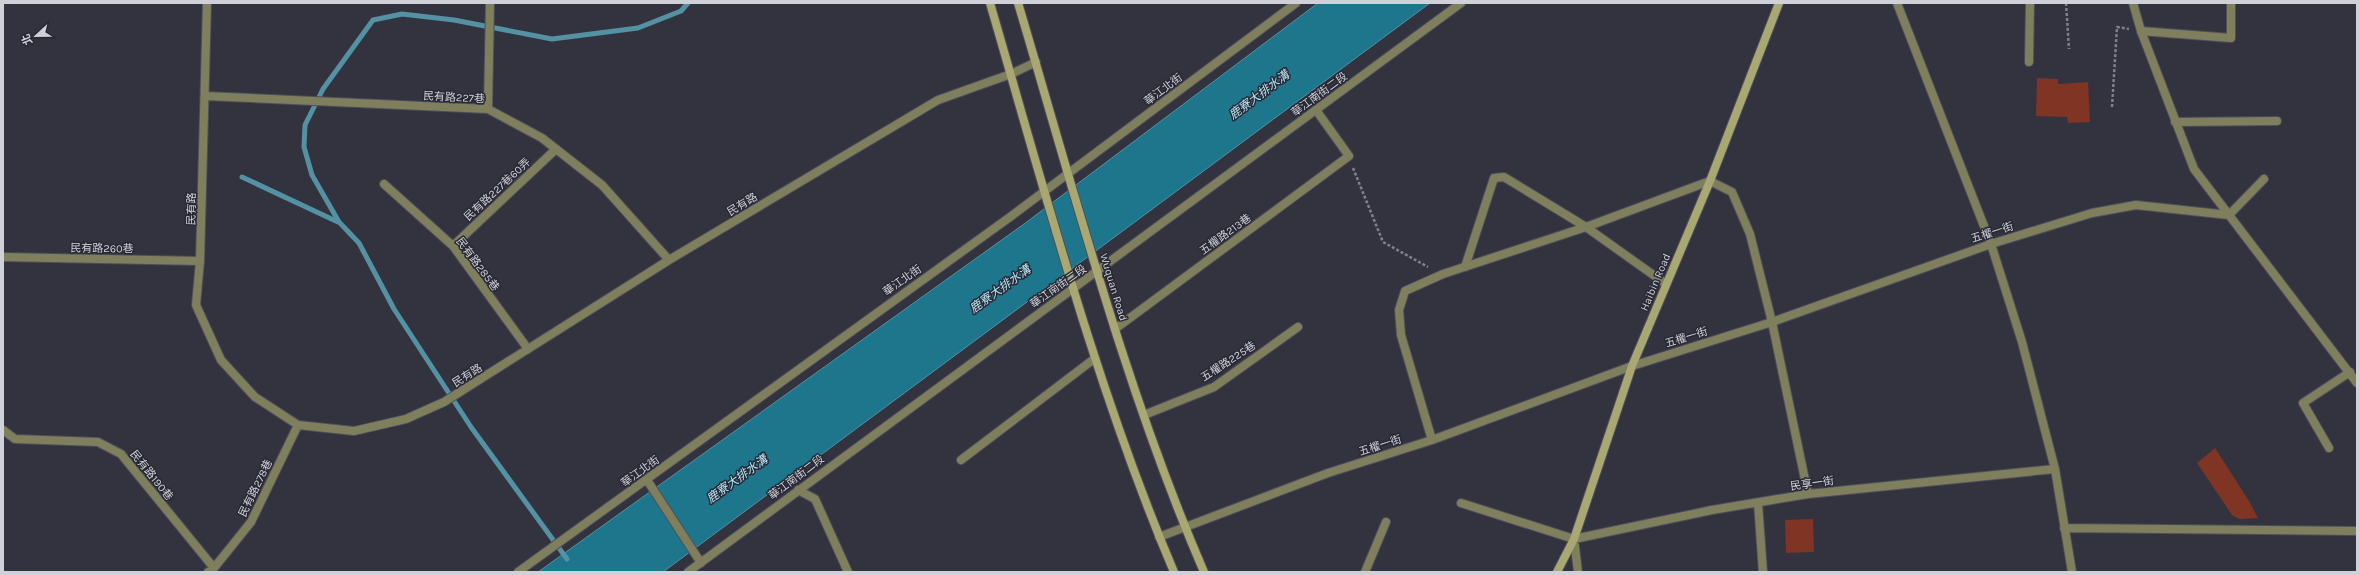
<svg xmlns="http://www.w3.org/2000/svg" width="2360" height="575" font-family="Karla,'Noto Sans TC',sans-serif">
  <rect width="100%" height="100%" fill="#333340"/>
  <!-- water -->
  <path fill="#1d768c" stroke="#5391a3" d="M1318 3H1430L663 572H538L1024 224Z"/>
  <g fill="none" stroke-linecap="round" stroke-linejoin="round">
    <!-- stream -->
    <path stroke="#5391a3" stroke-width="5" d="M242 177 338 222
      M567 559 471 427 394 309 359 243 339 222 312 175 304 147 305 125 323 89 373 20 402 14 454 20 552 39 638 28 681 11 688 3"/>
  </g>
  <!-- building -->
  <path fill="#7f3424" d="M2037 78 2058 79V84L2088 82 2090 122 2068 123 2067 117 2036 116Z
    M2215 448 2249 501 2258 518 2239 519 2232 515 2197 463Z
    M1813 519 1814 552 1786 553 1785 520Z"/>
  <g fill="none" stroke-linecap="round" stroke-linejoin="round">
    <defs>
      <path id="lane" d="M2133 3 2141 31 2194 169 2357 383
        M2029 62 2030 3
        M2175 122 2277 121
        M384 184 453 246 528 349
        M453 246 556 149
        M1465 267 1494 178 1504 177 1586 227 1666 284
        M1115 329 1349 156 1316 110
        M1144 415 1214 387 1298 327
        M2329 448 2303 403 2350 372
        M961 460 1094 359
        M798 490 815 499 848 572
        M1461 503 1574 539
        M1365 572 1386 522"/>
      <path id="street" d="M207 3 200 261 196 305 221 360 255 397 298 425 354 431 406 419 444 402 669 260 938 100 1011 74 1036 62
        M1897 3 1991 244 2022 342 2055 469 2072 572
        M2141 31 2231 38V3
        M205 96 488 109 542 138 602 185 669 260
        M488 109 490 3
        M3 257 200 261
        M3 430 15 439 98 442 121 454 214 568
        M1432 440 1401 335 1399 310 1405 291 1443 274 1586 227 1710 181 1732 192 1750 234 1772 322 1808 494
        M647 480 701 563
        M1758 503 1763 572
        M2064 528 2357 531
        M1159 537 1328 473 1432 440 1632 366 1772 322 1991 244 2092 213 2136 205 2229 215 2264 179
        M208 572 214 568 251 522 298 425
        M518 572 1010 217 1296 3
        M688 572 1461 3
        M1578 572 1574 539 1712 510 1808 494 2055 469"/>
      <path id="secondary" d="M990 3C1046 195 1096 388 1174 572
        M1018 3C1075 194 1125 389 1204 572
        M1557 572 1574 539 1632 366 1710 181 1779 3"/>
    </defs>
    <!-- lane casing -->
    <use href="#lane" stroke="#4f4f5b" stroke-width="10"/>
    <!-- street casing -->
    <use href="#street" stroke="#4f4f5b" stroke-width="10"/>
    <!-- secondary casing -->
    <use href="#secondary" stroke="#4f4f5b" stroke-width="10"/>
    <!-- path -->
    <path stroke="#81818c" stroke-width="2.5" stroke-dasharray="3 2" stroke-linecap="butt" d="M2066 3 2069 49
      M2112 107 2117 27 2129 29
      M1353 168 1383 242 1428 267"/>
    <!-- lane -->
    <use href="#lane" stroke="#7f7f5d" stroke-width="8"/>
    <!-- street -->
    <use href="#street" stroke="#7f7f5d" stroke-width="8"/>
    <!-- secondary -->
    <use href="#secondary" stroke="#a9a872" stroke-width="8"/>
  </g>
  <g text-anchor="middle" stroke-width="3" stroke-linejoin="round" paint-order="stroke">
    <!-- street labels -->
    <g font-size="11" fill="#d0d0d8" stroke="#292935">
      <text transform="translate(1163 89) rotate(-37)" y="4">華江北街</text>
      <text transform="translate(1319 94) rotate(-36)" y="4">華江南街二段</text>
      <text transform="translate(454 97) rotate(3)" y="4">民有路227巷</text>
      <text transform="translate(497 189) rotate(-43)" y="4">民有路227巷60弄</text>
      <text transform="translate(742 204) rotate(-31)" y="4">民有路</text>
      <text transform="translate(191 209) rotate(-89)" y="4">民有路</text>
      <text transform="translate(1992 232) rotate(-18)" y="4">五權一街</text>
      <text transform="translate(1225 234) rotate(-36)" y="4">五權路213巷</text>
      <text transform="translate(102 248) rotate(1)" y="4">民有路260巷</text>
      <text transform="translate(478 264) rotate(53)" y="4">民有路285巷</text>
      <text transform="translate(902 280) rotate(-35)" y="4">華江北街</text>
      <text transform="translate(1655 282) rotate(-67)" y="4">Haibin Road</text>
      <text transform="translate(1058 286) rotate(-35)" y="4">華江南街二段</text>
      <text transform="translate(1114 287) rotate(73)" y="4">Wuquan Road</text>
      <text transform="translate(1686 337) rotate(-17)" y="4">五權一街</text>
      <text transform="translate(1228 361) rotate(-33)" y="4">五權路225巷</text>
      <text transform="translate(467 375) rotate(-32)" y="4">民有路</text>
      <text transform="translate(1380 445) rotate(-18)" y="4">五權一街</text>
      <text transform="translate(640 471) rotate(-36)" y="4">華江北街</text>
      <text transform="translate(152 475) rotate(51)" y="4">民有路190巷</text>
      <text transform="translate(796 477) rotate(-37)" y="4">華江南街二段</text>
      <text transform="translate(1812 483) rotate(-8)" y="4">民享一街</text>
      <text transform="translate(255 488) rotate(-64)" y="4">民有路278巷</text>
    </g>
    <!-- water labels -->
    <g font-size="12" font-style="italic" fill="#b5e6f5" stroke="#292935">
      <text transform="translate(1259 95) rotate(-37)" y="4">鹿寮大排水溝</text>
      <text transform="translate(1000 289) rotate(-36)" y="4">鹿寮大排水溝</text>
      <text transform="translate(737 479) rotate(-36)" y="4">鹿寮大排水溝</text>
    </g>
  </g>
  <!-- border -->
  <rect width="2360" height="575" fill="none" stroke="#d0d0d8" stroke-width="8"/>
  <!-- north arrow -->
  <g transform="translate(36 36) rotate(248)" stroke="#292935" stroke-width="3" paint-order="stroke">
  <path d="M0-3L7 15L0 10L-7 15Z" fill="#d0d0d8"/>
  <text y="-6" font-size="11" font-weight="bold" text-anchor="middle" fill="#d0d0d8">北</text>
  </g>
</svg>
